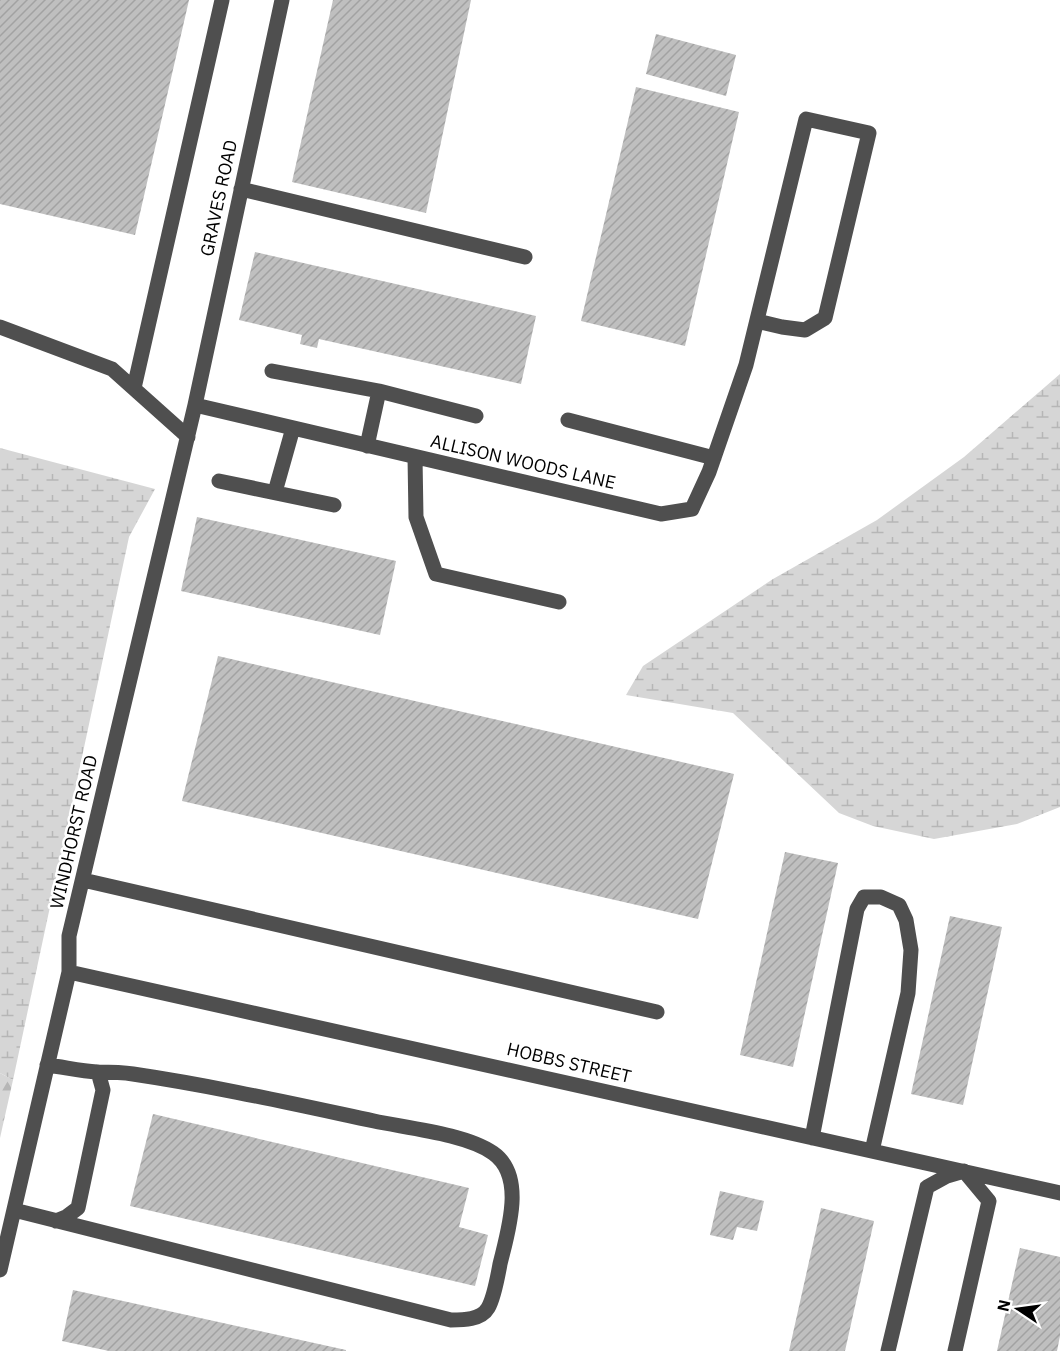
<svg xmlns="http://www.w3.org/2000/svg" width="1060" height="1351" font-family="'IBM Plex Sans',sans-serif">
  <defs>
    <pattern id="forest-firs" width="22" height="20" patternUnits="userSpaceOnUse" patternTransform="scale(1.5)"><rect width="22" height="20" fill="#d6d6d6"/><path d="M5 1l3.5 6h-7zM16 11l3.5 6h-7z" fill="#b6b6b6"/></pattern>
    <pattern id="wetland-marsh" width="20" height="14" patternUnits="userSpaceOnUse" patternTransform="scale(1.5)"><rect width="20" height="14" fill="#d6d6d6"/><path d="M1 5h8M5 5V1M11 12h8M15 12V8" fill="none" stroke="#b6b6b6"/></pattern>
    <pattern id="building-hatch" width="6" height="6" patternUnits="userSpaceOnUse" patternTransform="scale(1.5)"><rect width="6" height="6" fill="#bfbfbf"/><path d="M-1 1l2-2M0 6l6-6M5 7l2-2" fill="none" stroke="#a2a2a2"/></pattern>
  </defs>
  <rect width="100%" height="100%" fill="#fff"/>
  <!-- forest -->
  <path fill="url(#forest-firs)" d="M0 1073 13 1080 0 1138Z"/>
  <!-- wetland -->
  <path fill="url(#wetland-marsh)" d="M1060 374V807L1017 824 934 839 873 826 839 813 733 713 626 695 643 666 773 579 877 520 964 457Z
    M0 448 155 489 129 537 13 1080 0 1073Z"/>
  <!-- building -->
  <path fill="url(#building-hatch)" d="M0 0H189L135 235 0 204Z
    M333 0H471L426 213 292 182Z
    M656 34 736 55 726 96 646 74Z
    M636 87 739 112 685 346 581 321Z
    M255 252 536 316 521 384 319 339 317 348 300 344 302 335 239 320Z
    M197 517 396 561 380 635 181 591Z
    M218 656 734 774 698 919 182 801Z
    M785 852 838 863 793 1067 740 1055Z
    M950 916 1002 927 963 1105 911 1094Z
    M153 1114 469 1188 459 1227 488 1235 475 1286 130 1206Z
    M720 1191 764 1201 757 1231 737 1227 733 1240 710 1235Z
    M821 1208 874 1221 845 1351H789Z
    M1020 1248 1060 1257V1336L1057 1351H997Z
    M73 1290 346 1350V1351H109L62 1341Z"/>
  <g fill="none" stroke-linecap="round" stroke-linejoin="round">
    <!-- minor -->
    <path stroke="#4f4f4f" stroke-width="15" d="M241 189 525 257
      M0 327 112 369 188 437
      M272 371 379 391 476 416
      M134 388 222 0
      M195 405 661 514 692 509 709 472 746 365 806 119 869 133 825 318 805 330 782 327 757 321
      M568 420 714 458
      M367 446 379 391
      M415 457 416 517 436 574 559 602
      M219 481 334 505
      M275 492 293 428
      M83 880 657 1012
      M69 972 1060 1193
      M812 1138 857 909 864 897H881L899 905 906 920 911 950 908 993 872 1151
      M14 1210 451 1320C463 1320 481 1320 488 1308 494 1298 498 1275 500 1264 508 1231 526 1176 493 1153 466 1134 407 1128 374 1121 294 1104 214 1086 133 1074 121 1072 109 1072 97 1072 80 1071 64 1067 47 1065
      M56 1221 66 1217 78 1208 103 1090 98 1072
      M0 1270 69 972V936L195 405 282 0
      M888 1351 927 1187 947 1176 964 1171 989 1201 955 1351"/>
  </g>
  <g text-anchor="middle" stroke-width="5" stroke-linejoin="round" paint-order="stroke">
    <!-- street labels -->
    <g font-size="18" fill="#000" stroke="#fff">
      <text transform="translate(219 198) rotate(-78)" y="6">GRAVES ROAD</text>
      <text transform="translate(523 462) rotate(13)" y="6">ALLISON WOODS LANE</text>
      <text transform="translate(74 832) rotate(-77)" y="6">WINDHORST ROAD</text>
      <text transform="translate(569 1063) rotate(13)" y="6">HOBBS STREET</text>
    </g>
  </g>
  <!-- north arrow -->
  <g transform="translate(1018 1309) rotate(283)" stroke="#ffffff" stroke-width="4.5" paint-order="stroke">
  <path d="M0-4.5L10 22L0 15L-10 22Z" fill="#000000"/>
  <text y="-9" font-size="16" font-weight="bold" text-anchor="middle" fill="#000000">N</text>
  </g>
</svg>
